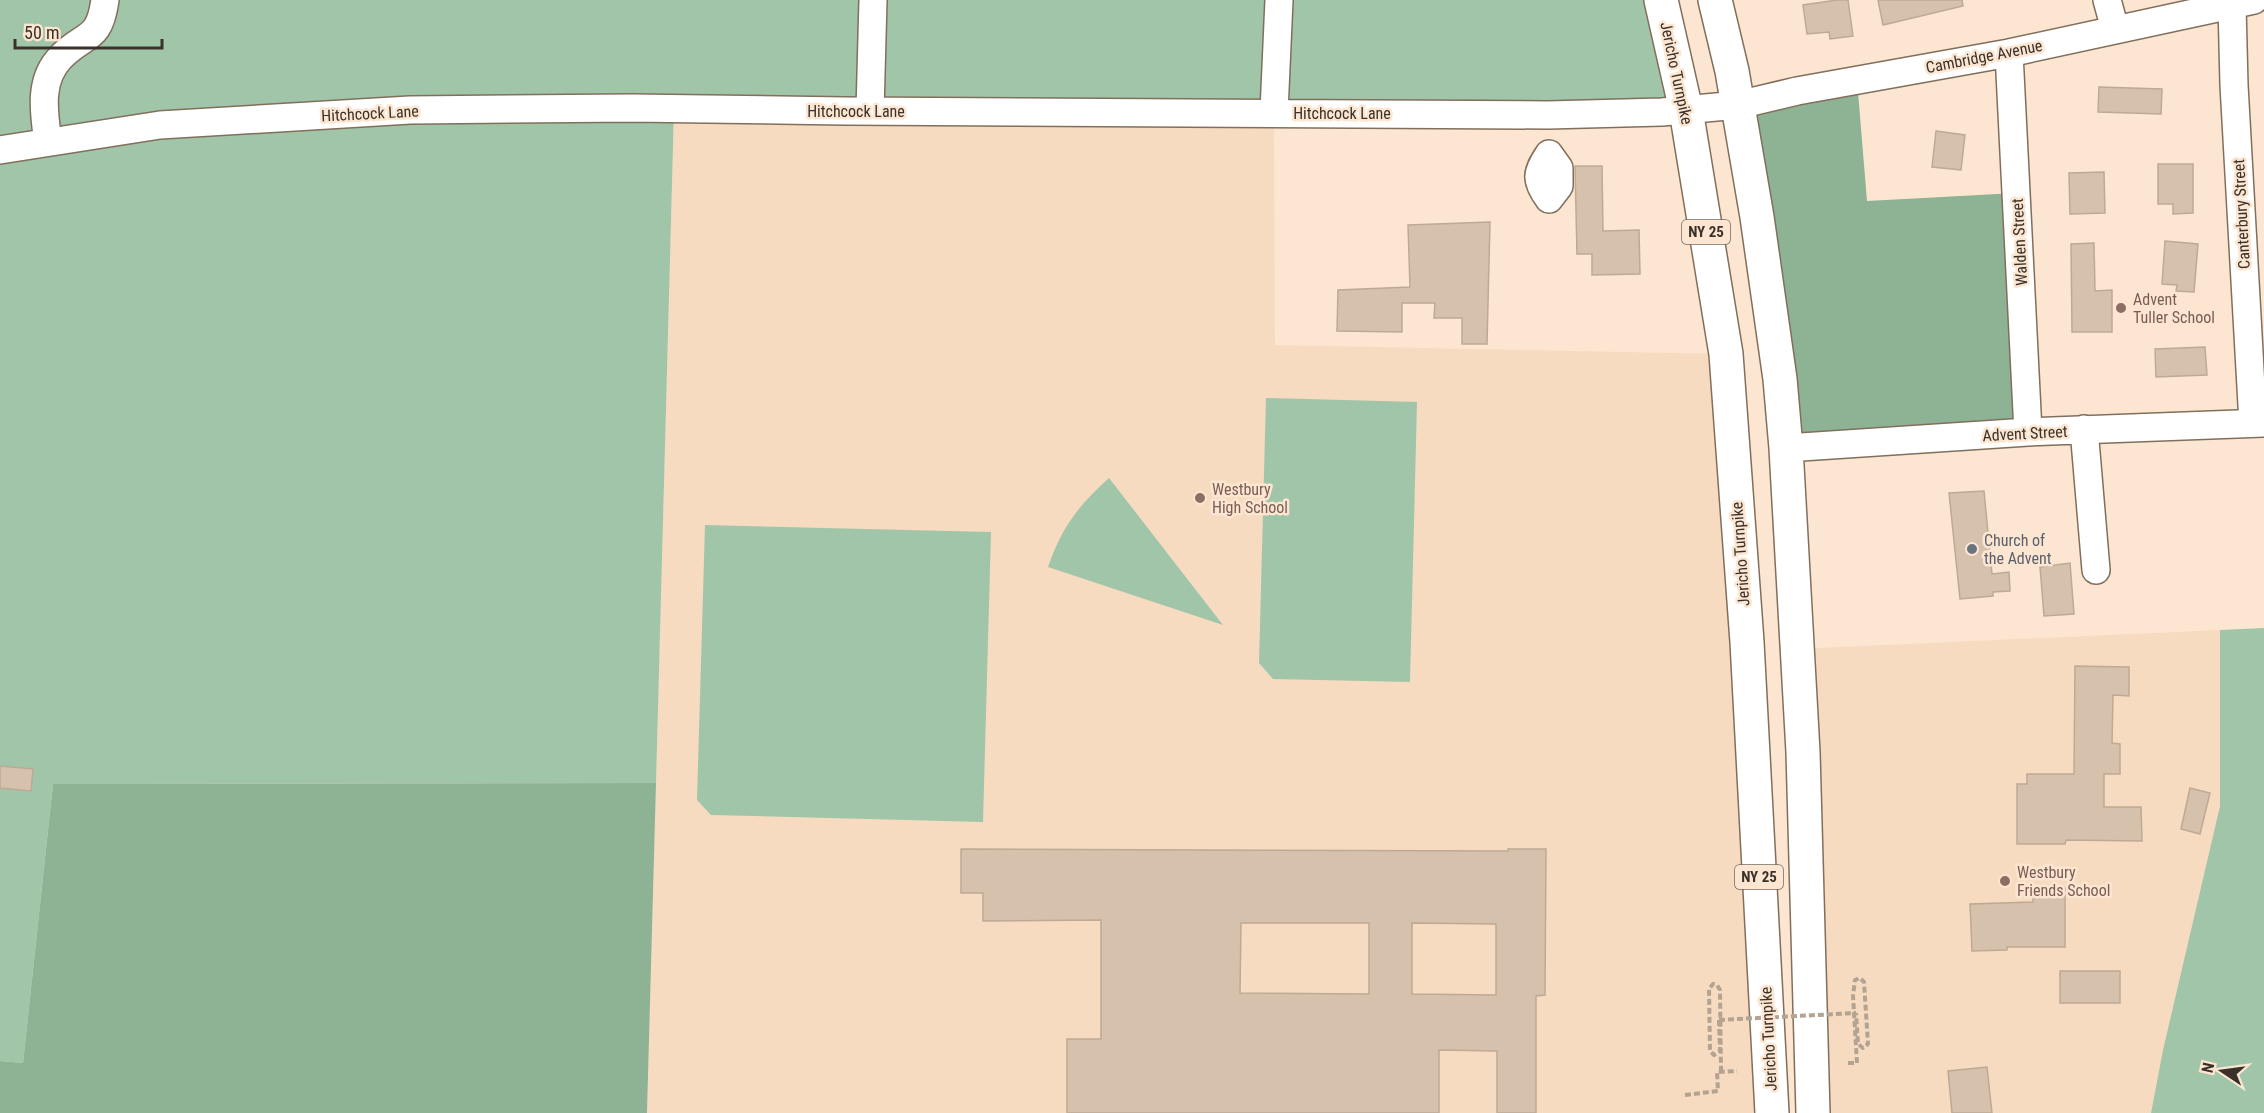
<svg xmlns="http://www.w3.org/2000/svg" width="2264" height="1113" font-family="'Roboto Condensed',sans-serif">
  <rect width="100%" height="100%" fill="#fce6d1"/>
  <!-- built -->
  <path fill="#f6dbc0" d="M674 109 1274 112 1275 345 1726 354 1772 1113H647Z
    M2220 630V806L2163 1050 2151 1113H1813L1797 649Z"/>
  <!-- green -->
  <path fill="#a1c5a8" d="M0 0H1661L1686 110 674 109 656 783 53 784 23 1063 0 1061Z
    M1266 398 1417 402 1410 682 1273 679 1259 663Z
    M1109 478 1223 625 1048 567C1062 527 1078 506 1109 478Z
    M705 525 991 532 983 822 711 815 697 800Z
    M2264 628V1113H2151L2163 1050 2220 806V630Z"/>
  <!-- forest -->
  <path fill="#8db294" d="M1857 80 1867 201 2016 193 2028 432 1786 448 1738 105Z
    M656 783 647 1113H0V1061L23 1063 53 784Z"/>
  <!-- building -->
  <path fill="#d6c1ad" stroke="#bea995" stroke-width="1.5" fill-rule="evenodd" d="M1837 0H1848L1853 36 1830 39 1829 32 1807 34 1803 5Z
    M1878 0H1962L1963 6 1883 25Z
    M2099 87 2162 89 2161 114 2098 112Z
    M1936 131 1965 135 1961 170 1932 167Z
    M2158 164H2193V213L2173 214V204H2158Z
    M1575 166H1602L1603 231 1639 230 1640 274 1592 275V254H1577Z
    M2104 172 2105 213 2070 214 2069 173Z
    M1490 222 1487 344H1462V318H1434L1435 303H1402V332L1337 331 1338 290 1410 287 1408 225Z
    M2165 241 2198 244 2194 292 2176 291 2177 285 2162 284Z
    M2094 243 2095 291 2112 290V332H2072L2071 244Z
    M2205 347 2207 375 2156 377 2155 349Z
    M1984 491 1992 574 2009 572 2010 591 1993 592V596L1960 599 1949 493Z
    M2070 563 2074 614 2044 616 2040 567Z
    M2075 666 2129 667V696L2113 695 2112 743 2120 744V774H2104V807H2141L2142 841 2066 840 2065 844H2017V784H2027V774H2074Z
    M0 766 33 769 31 791 0 788Z
    M2190 788 2210 793 2200 834 2181 829Z
    M961 849 1508 851V849H1546L1545 995 1536 996V1113H1497V1051L1439 1050V1113H1067V1039H1101V920L983 921V893H961ZM1241 923H1369V994L1240 993ZM1412 923 1496 924V995L1412 994Z
    M2033 888H2065V947H2007V950L1972 951 1970 904 2033 902Z
    M2060 971H2120V1003H2060Z
    M1987 1067 1992 1113H1952L1948 1071Z"/>
  <g fill="none" stroke-linecap="round" stroke-linejoin="round">
    <defs>
      <path id="minor" d="M2107 0 2115 29
        M2232 5 2234 85 2253 423
        M2009 53 2028 432
        M870 111 873 0
        M1274 112 1279 0
        M48 142C44 113 38 80 61 57 86 32 99 42 105 0
        M0 150 160 125 410 110 632 108 845 111 1548 115 1662 112 1738 105 1797 91 2009 53 2254 0
        M1549 154 1559 168V186L1549 199C1535 180 1536 173 1549 154Z
        M2084 429 2096 570
        M1786 448 2028 432 2264 423"/>
      <path id="major" d="M1661 0 1686 110 1726 354 1747 642 1772 1113
        M1715 0 1732 71 1757 217 1780 379 1786 448 1803 752 1813 1113"/>
    </defs>
    <!-- minor casing -->
    <use href="#minor" stroke="#816f5c" stroke-width="30"/>
    <!-- major casing -->
    <use href="#major" stroke="#816f5c" stroke-width="36"/>
    <!-- path -->
    <path stroke="#b3a392" stroke-width="4" stroke-dasharray="6 3" stroke-linecap="butt" d="M1719 1020 1720 1051 1714 1055 1710 1051 1709 989 1713 984 1717 985 1720 990 1721 1071
      M1848 1063H1857L1853 996 1855 980 1860 978 1864 982 1868 1044 1863 1048 1858 1044 1856 1013
      M1685 1095 1718 1091 1717 1072 1737 1071"/>
    <!-- minor -->
    <use href="#minor" stroke="#fff" stroke-width="27"/>
    <!-- major -->
    <use href="#major" stroke="#fff" stroke-width="33"/>
    <!-- path-bridge -->
    <path stroke="#b3a392" stroke-width="4" stroke-dasharray="6 3" stroke-linecap="butt" d="M1719 1020 1856 1013"/>
  </g>
  <!-- markers -->
  <g fill="#8d6e63" stroke="#fce6d1" stroke-width="2">
    <circle cx="2121" cy="308" r="6"/>
    <circle cx="1200" cy="498" r="6"/>
    <circle cx="2005" cy="881" r="6"/>
  </g>
  <circle fill="#6b7280" stroke="#fce6d1" stroke-width="2" cx="1972" cy="549" r="6"/>
  <g text-anchor="middle" stroke-width="5" stroke-linejoin="round" paint-order="stroke">
    <!-- shield labels -->
    <g fill="#fce6d1" stroke="#74685c" stroke-width="1.5">
      <rect x="1682" y="220" width="48" height="24" rx="4.5"/>
      <rect x="1735" y="865" width="48" height="24" rx="4.5"/>
    </g>
    <g font-size="15" font-weight="bold" fill="#3a322a">
      <text x="1706" y="237">NY 25</text>
      <text x="1759" y="882">NY 25</text>
    </g>
    <!-- street labels -->
    <g font-size="16" fill="#3a322a" stroke="#fce6d1">
      <text transform="translate(1984 56) rotate(-11)" y="6">Cambridge Avenue</text>
      <text transform="translate(1677 73) rotate(78)" y="6">Jericho Turnpike</text>
      <text x="856" y="117">Hitchcock Lane</text>
      <text transform="translate(370 113) rotate(-3)" y="6">Hitchcock Lane</text>
      <text x="1342" y="119">Hitchcock Lane</text>
      <text transform="translate(2241 214) rotate(-93)" y="6">Canterbury Street</text>
      <text transform="translate(2019 242) rotate(-93)" y="6">Walden Street</text>
      <text transform="translate(2025 433) rotate(-3)" y="6">Advent Street</text>
      <text transform="translate(1740 554) rotate(-94)" y="6">Jericho Turnpike</text>
      <text transform="translate(1768 1039) rotate(-93)" y="6">Jericho Turnpike</text>
    </g>
    <!-- education labels -->
    <g font-size="16" fill="#785e54" stroke="#fce6d1" text-anchor="start">
      <text x="2133" y="305">Advent<tspan x="2133" dy="18">Tuller School</tspan></text>
      <text x="1212" y="495">Westbury<tspan x="1212" dy="18">High School</tspan></text>
      <text x="2017" y="878">Westbury<tspan x="2017" dy="18">Friends School</tspan></text>
    </g>
    <!-- worship labels -->
    <g font-size="16" fill="#5b616d" stroke="#fce6d1" text-anchor="start">
      <text x="1984" y="546">Church of<tspan x="1984" dy="18">the Advent</tspan></text>
    </g>
  </g>
  <!-- north arrow -->
  <g transform="translate(2222 1071) rotate(283)" stroke="#fce6d1" stroke-width="4.5" paint-order="stroke">
  <path d="M0-4.5L10 22L0 15L-10 22Z" fill="#3a322a"/>
  <text y="-9" font-size="16" font-weight="bold" text-anchor="middle" fill="#3a322a">N</text>
  </g>
  <!-- scale -->
  <path d="M15 39v9h147v-9" fill="none" stroke="#3a322a" stroke-width="3"/>
  <text x="24" y="39" font-size="18" fill="#3a322a" stroke="#fce6d1" stroke-width="4.5" paint-order="stroke">50 m</text>
</svg>
